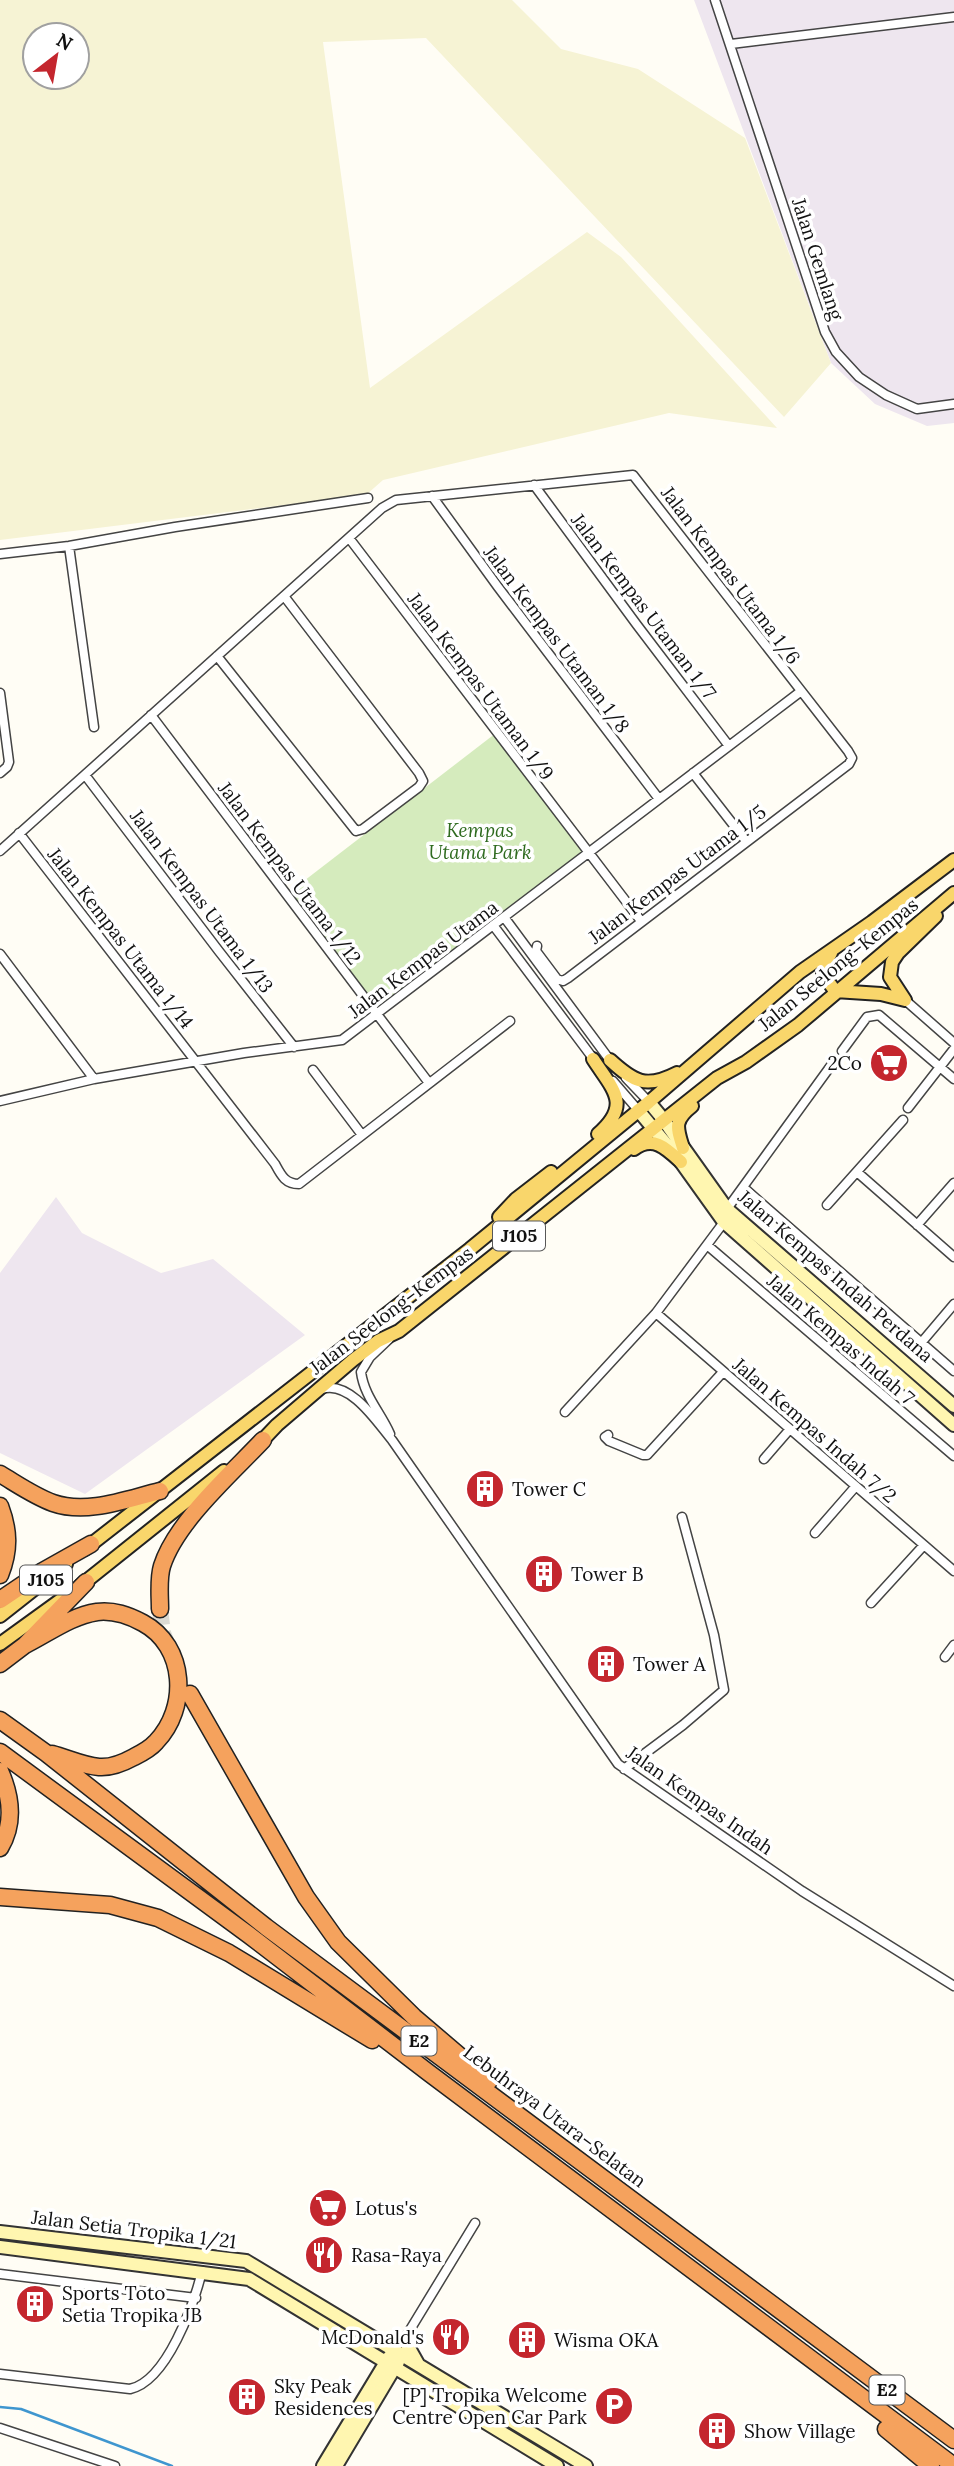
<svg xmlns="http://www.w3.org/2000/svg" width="954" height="2466" font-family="Lora,serif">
  <rect width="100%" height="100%" fill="#fffdf5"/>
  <!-- industrial -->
  <path fill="#eee6ef" d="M694 0H954V423L927 426 875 404 831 363Z
    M56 1197 82 1233 161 1273 213 1259 305 1335 85 1494 0 1453V1273Z"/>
  <!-- farmland -->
  <path fill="#f6f3d4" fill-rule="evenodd" d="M0 0H512L561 49 638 69 745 138 831 363 784 417 426 38 323 42 370 388 587 232 621 257 777 428 669 413 383 480 366 495 0 540ZM35 35H77V77H35Z"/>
  <!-- green -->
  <path fill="#d5ebbd" d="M496 733 588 853 376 1014 287 894Z"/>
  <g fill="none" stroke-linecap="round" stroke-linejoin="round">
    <!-- stream -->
    <path stroke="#3f96cf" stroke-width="2.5" d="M0 2407 21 2409 172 2466"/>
    <!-- highway-tunnel -->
    <path stroke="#dbdad3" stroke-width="16" stroke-dasharray="16 8" stroke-linecap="butt" d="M160 1609 163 1633 169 1648"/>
    <defs>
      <path id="street" d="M715 0 825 332 836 352 859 377 886 395 917 409 954 404
        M731 44 954 17
        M534 485 637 625 729 746
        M432 496 498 587 659 799
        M349 538 641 921
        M69 546 94 727
        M0 554 69 546 175 527 368 498
        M217 656 356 831 363 829 419 787 423 781 419 773 284 596
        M0 693 9 762 7 767 0 773
        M151 715 429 1083
        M693 773 746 841
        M85 775 218 950 294 1047
        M19 833 275 1164C281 1175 285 1184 299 1184L510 1021
        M0 851 382 508 396 500 633 475 848 751 852 758 849 764 568 978 563 981 557 979 536 951 537 946
        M504 917 612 1063
        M493 925 595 1061
        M0 954 94 1079
        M905 1000 954 1043
        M842 1051 867 1017 879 1015 954 1079
        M313 1070 362 1135
        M626 1078 649 1102
        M613 1081 638 1110
        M0 1101 94 1079 244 1053 342 1040 800 692
        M908 1108 954 1049
        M857 1172 954 1257
        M744 1188 954 1371
        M827 1205 903 1120
        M727 1209 835 1060
        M917 1225 954 1183
        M707 1245 954 1456
        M656 1313 954 1571
        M389 1339 370 1357 361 1372C364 1396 381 1413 390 1434
        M921 1343 954 1304
        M322 1389C350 1380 377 1422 392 1440L618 1764 802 1891 954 1986
        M565 1412 656 1313 724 1222
        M608 1435 605 1437 609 1441 643 1455H647L723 1372
        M764 1459 790 1429
        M815 1533 856 1486
        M871 1603 924 1545
        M945 1657 954 1645
        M624 1769 683 1725 724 1690 714 1635 682 1517
        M0 2274 196 2298
        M402 2343 475 2223
        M0 2374 130 2389C167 2381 194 2304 202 2271
        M0 2428 115 2466"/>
      <path id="secondary" d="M649 1102 663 1119 727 1209 954 1406
        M638 1110 681 1162 724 1222 954 1425
        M0 2232 246 2261 586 2466
        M0 2247 249 2279 557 2466
        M379 2342 405 2341 418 2364
        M323 2466 389 2357
        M336 2466 398 2362"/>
      <path id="primary" d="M831 953 824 965 823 974 835 991 881 994 905 1000
        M905 1000 890 977 892 962 898 953 936 916
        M593 1059C613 1090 632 1104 598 1134
        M610 1060C634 1082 646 1089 677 1073
        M683 1148C677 1128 673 1121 692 1106
        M634 1149C653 1135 666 1148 681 1162
        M499 1217 516 1199 551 1172
        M258 1445 277 1425 353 1360 378 1341 399 1331 717 1078 746 1062 798 1025 954 893
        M85 1549 470 1249 649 1102 800 972 872 922 954 860
        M80 1586 224 1471
        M0 1616 66 1564
        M0 1644 62 1599"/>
      <path id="highway" d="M0 1474C17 1484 34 1496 53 1503 87 1515 127 1499 160 1491
        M0 1506C9 1530 10 1550 0 1575
        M0 1600 43 1571 91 1544
        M160 1609C160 1596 158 1579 162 1566 176 1522 231 1474 263 1440
        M25 1645C49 1633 71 1616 97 1612 114 1610 128 1615 143 1623 186 1646 189 1708 156 1742 150 1749 142 1753 134 1757 123 1763 111 1768 99 1767 84 1766 67 1758 52 1754
        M0 1664 25 1645 86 1582
        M190 1694 306 1897 338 1942 414 2017 489 2081
        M0 1720 46 1753 266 1927 954 2440
        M0 1752 249 1935 429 2073 954 2466
        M0 1771C11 1796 15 1823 0 1848
        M0 1897 110 1905 158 1918 229 1953 372 2040
        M886 2429 931 2466"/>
    </defs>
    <!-- street casing -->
    <use href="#street" stroke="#444" stroke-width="11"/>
    <!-- secondary casing -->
    <use href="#secondary" stroke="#333" stroke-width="16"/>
    <!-- primary casing -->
    <use href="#primary" stroke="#222" stroke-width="16"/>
    <!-- highway casing -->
    <use href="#highway" stroke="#222" stroke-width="19"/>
    <!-- street -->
    <use href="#street" stroke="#fff" stroke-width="8"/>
    <!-- secondary -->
    <use href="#secondary" stroke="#fff6b0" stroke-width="12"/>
    <!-- primary -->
    <use href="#primary" stroke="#f9d66b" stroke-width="12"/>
    <!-- highway -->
    <use href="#highway" stroke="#f5a25d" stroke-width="16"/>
  </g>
  <!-- icons -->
  <defs>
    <symbol id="supermarket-disc" viewBox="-11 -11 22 22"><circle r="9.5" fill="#c4262e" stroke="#fff"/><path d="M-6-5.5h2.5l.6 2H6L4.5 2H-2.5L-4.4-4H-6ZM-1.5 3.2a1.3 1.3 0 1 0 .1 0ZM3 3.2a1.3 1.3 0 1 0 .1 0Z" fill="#fff"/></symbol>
    <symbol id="building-disc" viewBox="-11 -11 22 22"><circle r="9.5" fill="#c4262e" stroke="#fff"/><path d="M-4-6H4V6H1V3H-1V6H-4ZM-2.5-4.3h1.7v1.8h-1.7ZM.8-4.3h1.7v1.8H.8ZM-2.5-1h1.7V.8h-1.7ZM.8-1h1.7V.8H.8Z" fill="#fff"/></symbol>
    <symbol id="restaurant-disc" viewBox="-11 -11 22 22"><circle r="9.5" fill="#c4262e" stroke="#fff"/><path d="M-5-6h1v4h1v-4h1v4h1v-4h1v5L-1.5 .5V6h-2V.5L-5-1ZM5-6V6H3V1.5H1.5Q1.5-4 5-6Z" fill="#fff"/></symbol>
    <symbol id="parking-disc" viewBox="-11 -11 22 22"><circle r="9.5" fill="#c4262e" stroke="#fff"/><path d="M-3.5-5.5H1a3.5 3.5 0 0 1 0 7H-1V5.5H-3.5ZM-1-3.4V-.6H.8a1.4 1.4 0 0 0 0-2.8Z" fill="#fff"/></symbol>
  </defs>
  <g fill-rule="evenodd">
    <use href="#supermarket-disc" x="867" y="1041" width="44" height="44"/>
    <use href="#building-disc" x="463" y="1467" width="44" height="44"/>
    <use href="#building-disc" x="522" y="1552" width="44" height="44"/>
    <use href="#building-disc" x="584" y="1642" width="44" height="44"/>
    <use href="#supermarket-disc" x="306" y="2186" width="44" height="44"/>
    <use href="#restaurant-disc" x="302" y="2233" width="44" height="44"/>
    <use href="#building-disc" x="13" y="2282" width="44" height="44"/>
    <use href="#restaurant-disc" x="429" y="2315" width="44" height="44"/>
    <use href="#building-disc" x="505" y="2318" width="44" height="44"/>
    <use href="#building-disc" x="225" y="2375" width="44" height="44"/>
    <use href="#parking-disc" x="592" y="2384" width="44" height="44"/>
    <use href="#building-disc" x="695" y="2409" width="44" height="44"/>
  </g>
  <g text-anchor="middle" stroke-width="7" stroke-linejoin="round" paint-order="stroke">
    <!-- shield labels -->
    <g fill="#fff" stroke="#585858" stroke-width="2">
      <rect x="493" y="1221.5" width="52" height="29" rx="5"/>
      <rect x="20" y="1565.5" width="52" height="29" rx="5"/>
      <rect x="401.5" y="2026.5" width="35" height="29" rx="5"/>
      <rect x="869.5" y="2375.5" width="35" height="29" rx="5"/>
    </g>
    <g font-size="18" font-weight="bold" fill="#111">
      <text x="519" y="1242">J105</text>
      <text x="46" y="1586">J105</text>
      <text x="419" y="2047">E2</text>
      <text x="887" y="2396">E2</text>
    </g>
    <!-- street labels -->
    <g font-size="19" fill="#111" stroke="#fff">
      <text transform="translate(818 259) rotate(72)" y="7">Jalan Gemlang</text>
      <text transform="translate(731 575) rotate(53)" y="7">Jalan Kempas Utama 1/6</text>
      <text transform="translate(644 606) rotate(53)" y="7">Jalan Kempas Utaman 1/7</text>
      <text transform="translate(557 639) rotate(53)" y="7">Jalan Kempas Utaman 1/8</text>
      <text transform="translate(481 686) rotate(53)" y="7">Jalan Kempas Utaman 1/9</text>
      <text transform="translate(290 873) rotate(53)" y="7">Jalan Kempas Utama 1/12</text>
      <text transform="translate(677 874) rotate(-37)" y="7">Jalan Kempas Utama 1/5</text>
      <text transform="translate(202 901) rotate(53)" y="7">Jalan Kempas Utama 1/13</text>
      <text transform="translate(121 938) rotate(52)" y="7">Jalan Kempas Utama 1/14</text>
      <text transform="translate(423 959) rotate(-37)" y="7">Jalan Kempas Utama</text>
      <text transform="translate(838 964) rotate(-39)" y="7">Jalan Seelong–Kempas</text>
      <text transform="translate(836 1276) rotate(41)" y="7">Jalan Kempas Indah Perdana</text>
      <text transform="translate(391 1310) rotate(-37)" y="7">Jalan Seelong–Kempas</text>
      <text transform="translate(841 1339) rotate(41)" y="7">Jalan Kempas Indah 7</text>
      <text transform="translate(815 1430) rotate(41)" y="7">Jalan Kempas Indah 7/2</text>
      <text transform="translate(700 1800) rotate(35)" y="7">Jalan Kempas Indah</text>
      <text transform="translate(555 2116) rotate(37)" y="7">Lebuhraya Utara–Selatan</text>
      <text transform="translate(134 2229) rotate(7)" y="7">Jalan Setia Tropika 1/21</text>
    </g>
    <!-- park labels -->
    <g font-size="19" font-style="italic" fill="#2f6b1f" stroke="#fff">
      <text x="480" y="837">Kempas<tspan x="480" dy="22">Utama Park</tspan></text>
    </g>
    <!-- poi labels -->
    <g font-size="19" fill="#111" stroke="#fff" text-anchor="start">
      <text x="862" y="1070" text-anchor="end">2Co</text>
      <text x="512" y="1496">Tower C</text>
      <text x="571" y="1581">Tower B</text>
      <text x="633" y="1671">Tower A</text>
      <text x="355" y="2215">Lotus's</text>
      <text x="351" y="2262">Rasa-Raya</text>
      <text x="62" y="2300">Sports Toto<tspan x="62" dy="22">Setia Tropika JB</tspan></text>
      <text x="424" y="2344" text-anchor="end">McDonald's</text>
      <text x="554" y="2347">Wisma OKA</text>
      <text x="274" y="2393">Sky Peak<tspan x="274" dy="22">Residences</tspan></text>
      <text x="587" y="2402" text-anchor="end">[P] Tropika Welcome<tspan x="587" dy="22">Centre Open Car Park</tspan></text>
      <text x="744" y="2438">Show Village</text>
    </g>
  </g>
  <!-- north arrow -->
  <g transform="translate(56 56) rotate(31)"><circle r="33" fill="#ffffff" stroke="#a0a0a0" stroke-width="2"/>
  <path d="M0-5L12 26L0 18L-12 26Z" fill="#c4262e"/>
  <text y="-10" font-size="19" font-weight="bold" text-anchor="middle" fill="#111111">N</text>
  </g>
</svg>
